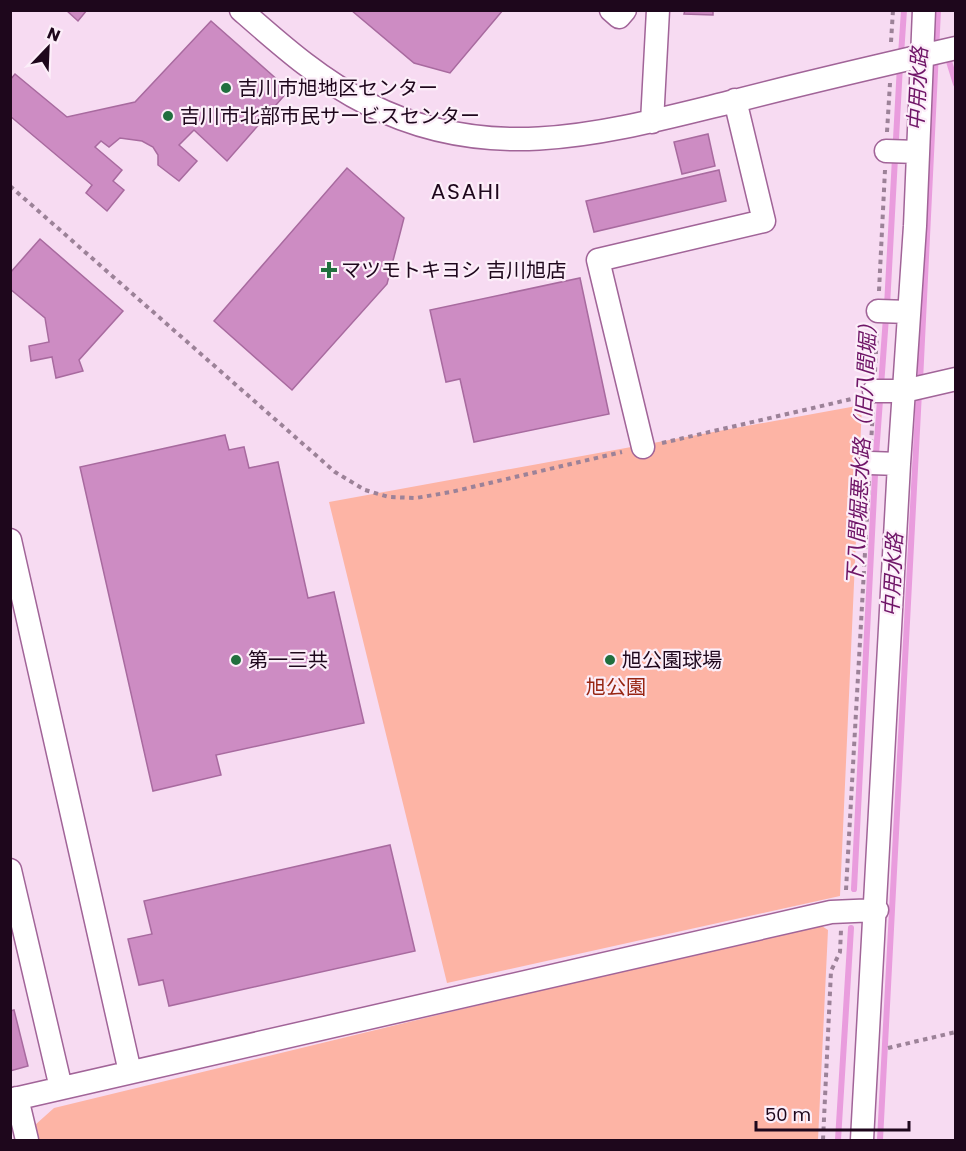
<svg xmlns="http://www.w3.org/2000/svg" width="966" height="1151" font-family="Poppins,'Noto Sans JP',sans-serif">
  <rect width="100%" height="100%" fill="#f7dbf2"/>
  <!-- green -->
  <path fill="#fdb4a5" d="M862 405 840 896 447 983 329 502Z
    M817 923 828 930 818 1140H39L35 1125 54 1108Z"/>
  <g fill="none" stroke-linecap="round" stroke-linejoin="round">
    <!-- stream -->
    <path stroke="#e99cdd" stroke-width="6" d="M901 55 904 10
      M947 55 956 84
      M887 306 900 65
      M920 381 938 10
      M854 889 876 455 886 317
      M838 1140 851 928
      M880 1140 919 392"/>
  </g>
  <!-- building -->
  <path fill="#cd8cc3" stroke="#a86a9f" stroke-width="1.5" d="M66 10H87L78 21Z
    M351 10H503L450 73 414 63Z
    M685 10H713V15L684 14Z
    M211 21 289 90 227 161 194 130 179 145 197 161 179 181 158 165V155L153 147 142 141 120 138 109 147 101 141 95 147 122 170 113 181 124 190 107 211 86 193 92 185 10 116V80L15 74 67 117 135 102Z
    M708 134 715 166 682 174 674 142Z
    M347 168 404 218 387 284 292 390 214 321Z
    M719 170 726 201 594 232 586 201Z
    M40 239 123 311 79 360 83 371 56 378 52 357 31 361 29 346 49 342 45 318 10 289V273Z
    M580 278 609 414 474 442 460 379 446 382 430 310Z
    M225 435 229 450 244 447 249 468 278 462 308 598 334 592 364 723 216 755 221 775 153 791 80 467Z
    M390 845 415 951 169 1006 163 980 139 985 128 939 152 934 144 901Z
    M14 1010 28 1066 10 1071V1011Z"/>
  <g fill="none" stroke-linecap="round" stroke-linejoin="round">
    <defs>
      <path id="minor" d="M241 10C281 45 320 80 368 104 492 167 608 132 735 101 808 82 882 65 956 48
        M611 10 619 17 625 10
        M652 122 658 10
        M886 151 918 152
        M878 311 909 312
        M874 391H904L956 379
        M643 447 598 260 764 221 735 100
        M870 463 899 464
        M10 540 130 1072
        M10 870 61 1088
        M17 1098 27 1140
        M10 1100 831 912 877 910
        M862 1140 899 464 915 226 924 10"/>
    </defs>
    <!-- minor casing -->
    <use href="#minor" stroke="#a16498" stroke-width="25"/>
    <!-- path -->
    <path stroke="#9c8298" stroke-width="4" stroke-dasharray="4.5 4.5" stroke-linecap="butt" d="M891 42 893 10
      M887 132 890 83
      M10 186 335 472 365 490 389 497 416 498 451 492 622 452
      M879 291 885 170
      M875 372 877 332
      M662 443 856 398
      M871 444 873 409
      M846 890 869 481
      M888 1048 956 1032
      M823 1140 831 971 840 952 841 930"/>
    <!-- minor -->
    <use href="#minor" stroke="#fff" stroke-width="22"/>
  </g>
  <!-- markers -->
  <g fill="#216f3e" stroke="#fceef9" stroke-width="2">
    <circle cx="226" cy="88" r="6"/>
    <circle cx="168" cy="116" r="6"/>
    <path d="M326 261h6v6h6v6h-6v6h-6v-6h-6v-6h6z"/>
    <circle cx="236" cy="660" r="6"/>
    <circle cx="610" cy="660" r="6"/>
  </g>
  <g text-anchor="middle" stroke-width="4.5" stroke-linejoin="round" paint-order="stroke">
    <!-- poi labels -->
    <g font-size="20" fill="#1e071c" stroke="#fceef9" text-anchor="start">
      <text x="238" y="95">吉川市旭地区センター</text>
      <text x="180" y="123">吉川市北部市民サービスセンター</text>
      <text x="341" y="277">マツモトキヨシ 吉川旭店</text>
      <text x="248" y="667">第一三共</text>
      <text x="622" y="667">旭公園球場</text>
    </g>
    <!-- park labels -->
    <g font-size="20" fill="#972512" stroke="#fceef9">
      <text x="616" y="694">旭公園</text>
    </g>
    <!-- water labels -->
    <g font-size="21" font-style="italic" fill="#6f1567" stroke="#fceef9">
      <text transform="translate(918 89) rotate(-87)" y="7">中用水路</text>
      <text transform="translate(862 449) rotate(-87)" y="7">下八間堀悪水路（旧八間堀）</text>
      <text transform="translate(893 575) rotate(-87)" y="7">中用水路</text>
    </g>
    <!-- quarter labels -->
    <g font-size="22" letter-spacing="1.5" fill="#1e071c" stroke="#fceef9">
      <text x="466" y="199">ASAHI</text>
    </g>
  </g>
  <!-- border -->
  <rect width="966" height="1151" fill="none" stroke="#1e071c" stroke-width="24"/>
  <!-- north arrow -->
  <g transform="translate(48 48) rotate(23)" stroke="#fceef9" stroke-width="4.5" paint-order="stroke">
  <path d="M0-4.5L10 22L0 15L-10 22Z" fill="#1e071c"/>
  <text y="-9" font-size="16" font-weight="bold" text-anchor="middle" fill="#1e071c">N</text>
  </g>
  <!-- scale -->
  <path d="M756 1121v9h153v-9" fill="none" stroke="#1e071c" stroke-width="3"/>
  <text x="765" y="1121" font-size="18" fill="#1e071c" stroke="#fceef9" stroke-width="4.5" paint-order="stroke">50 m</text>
</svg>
